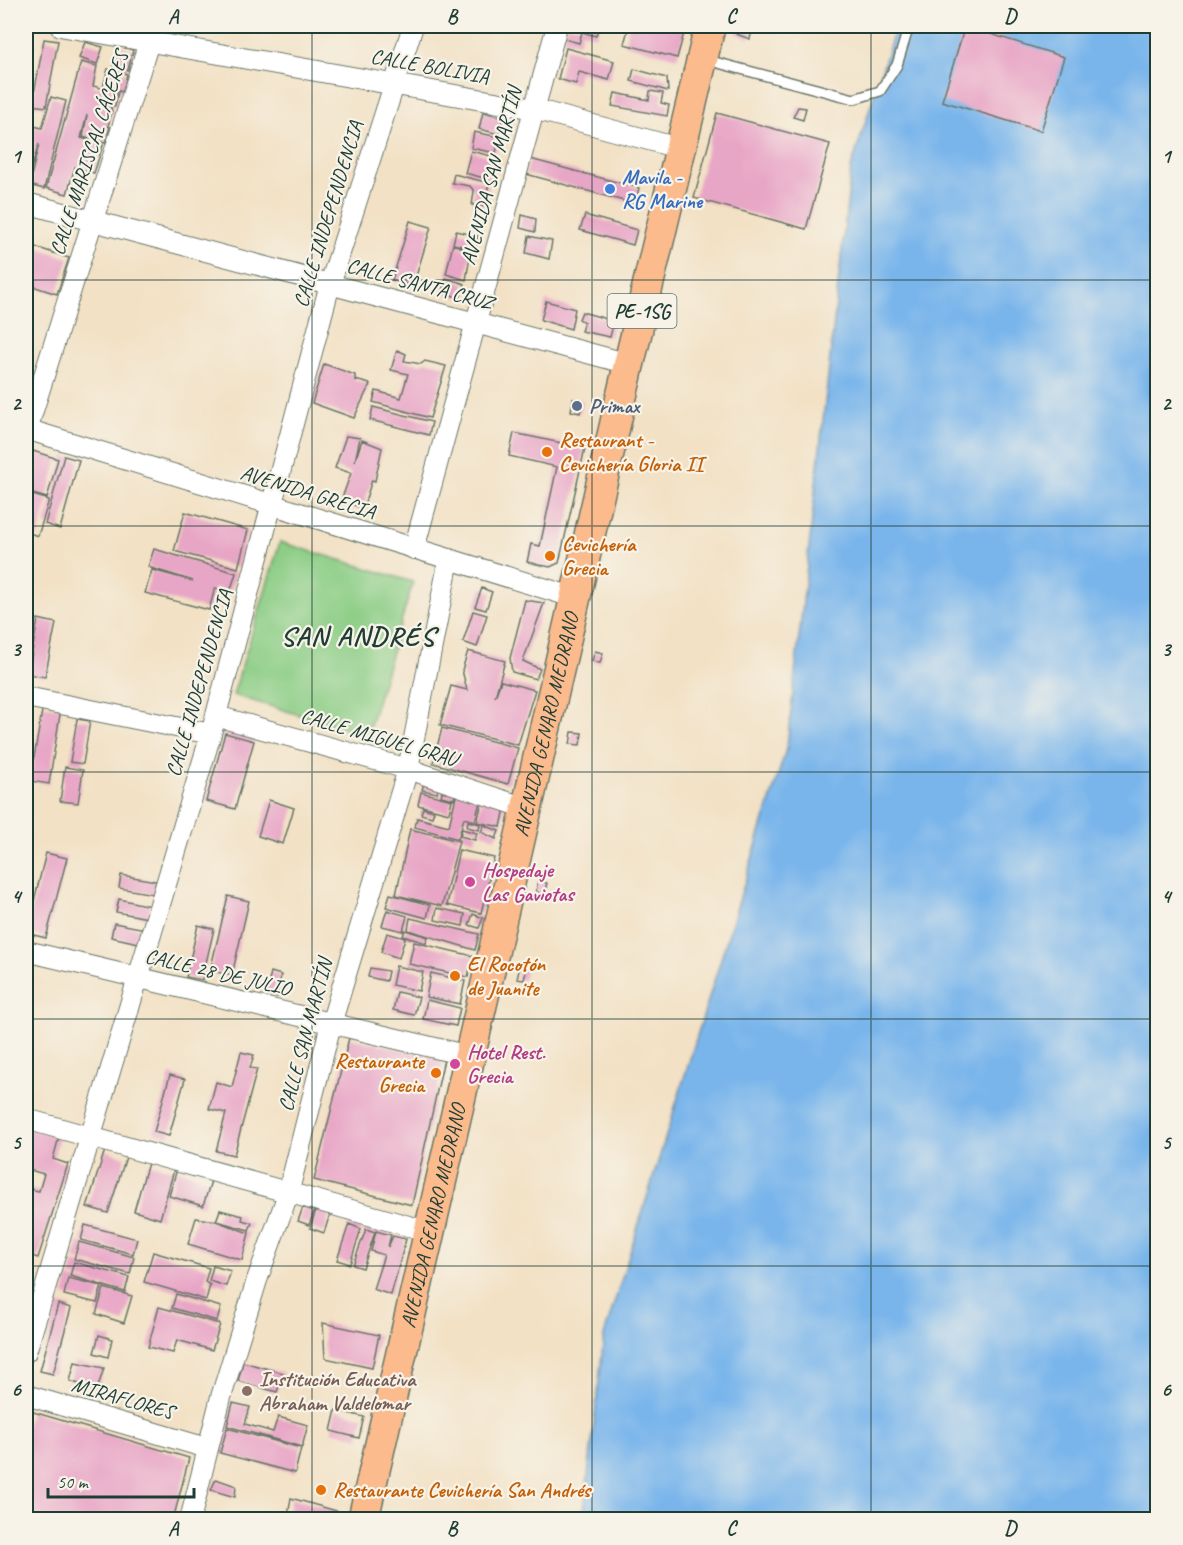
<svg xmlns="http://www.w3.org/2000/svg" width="1183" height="1545" font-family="Caveat,sans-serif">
  <rect width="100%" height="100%" fill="#f7f3e8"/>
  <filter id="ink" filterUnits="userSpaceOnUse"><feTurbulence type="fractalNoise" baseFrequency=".0167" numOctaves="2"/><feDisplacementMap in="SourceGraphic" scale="12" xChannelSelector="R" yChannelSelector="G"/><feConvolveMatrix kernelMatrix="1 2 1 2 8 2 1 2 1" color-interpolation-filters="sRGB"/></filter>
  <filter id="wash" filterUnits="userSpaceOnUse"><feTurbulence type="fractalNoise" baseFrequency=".008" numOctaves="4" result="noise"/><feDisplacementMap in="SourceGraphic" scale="24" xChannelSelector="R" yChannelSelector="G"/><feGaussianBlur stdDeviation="1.35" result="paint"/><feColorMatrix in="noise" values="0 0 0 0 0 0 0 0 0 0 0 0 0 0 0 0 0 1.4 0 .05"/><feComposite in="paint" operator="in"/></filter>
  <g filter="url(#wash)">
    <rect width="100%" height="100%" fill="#f2e1c5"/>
    <!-- green -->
    <path fill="#8bcd85" stroke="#55855c" stroke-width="1.5" d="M280 542 413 582 367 735 233 695Z"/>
    <!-- water -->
    <path fill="#79b5eb" stroke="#4c7990" stroke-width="1.5" d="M896 26H1157V1519L583 1520 604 1336 787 746 851 168Z"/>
    <g id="blocks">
      <!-- building -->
      <path fill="#e8a6c6" d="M567 26H599L596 36 582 32 579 43 564 39Z
        M629 26H686L677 58 624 44Z
        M739 26H753L750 39 736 34Z
        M965 26 1064 57 1041 131 942 101Z
        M44 39 58 41 46 107 32 105Z
        M85 42 103 47 97 64 79 58Z
        M119 46 133 50 128 70 113 66Z
        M566 48 614 61 609 80 579 72 576 84 558 79Z
        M81 62 97 66 93 86 118 92 115 106 110 105 112 111 108 126 110 127 105 143 83 137 87 115 81 138 103 145 94 173 75 167 67 194 46 188Z
        M108 69 127 74 123 92 103 87Z
        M634 69 667 78 668 91 631 81Z
        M650 91 663 93 661 103 669 105 667 116 612 106 615 93 649 100Z
        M51 97 66 101 44 189 29 185 39 144 30 171 26 170V124L42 128Z
        M798 107 806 108 803 120 793 117Z
        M483 112 503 117 499 134 479 129Z
        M717 113 830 144 806 229 694 198Z
        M474 132 499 137 496 153 471 148Z
        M471 151 499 158 496 169 491 168 488 179 465 173Z
        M530 159 639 188 635 204 526 174Z
        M454 174 489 183 484 206 472 205 474 191 470 186 452 183Z
        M522 215 536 219 535 232 520 228Z
        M585 215 637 230 633 245 580 230Z
        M410 221 431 227 413 286 392 280Z
        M456 231 478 236 475 249 453 244Z
        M529 236 552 241 549 259 526 253Z
        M26 244 69 258 57 294 26 284Z
        M453 244 471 251 466 280 446 274Z
        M446 278 465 284 460 298 442 292Z
        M546 301 575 309 571 329 541 320Z
        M582 312 614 321 610 337 581 331 584 322 579 319Z
        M397 350 406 354 404 361 421 364 425 361 446 366 430 418 373 402 376 391 401 398 408 374 391 370Z
        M324 364 355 375V380L370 384 354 418 312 403Z
        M573 399 583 401 580 413 571 411Z
        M373 407 432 422 429 435 370 420Z
        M514 433 585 448 559 563 550 567 527 562 531 544 540 546 557 467 509 456Z
        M346 436 360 438 355 461 362 440 382 448 375 481 372 480 363 508 341 501 351 473 335 468Z
        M33 451 58 459 47 498 26 492V477Z
        M64 456 79 460 60 529 45 524Z
        M26 493 49 500 38 536 26 532Z
        M185 512 248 530 238 568 174 551Z
        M154 549 236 573 230 592 215 588 209 610 145 593 152 570 193 581 148 567Z
        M482 588 492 592 486 610 475 607Z
        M525 600 544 603 523 661 540 669 536 679 512 672 510 658Z
        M473 611 487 615 477 647 463 642Z
        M38 619 56 623 45 677 28 674Z
        M468 651 505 661 495 697 501 681 535 690 518 745 440 725 451 686 467 690 462 670Z
        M595 651 603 653 600 663 592 661Z
        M43 705 61 708 49 784 30 781Z
        M77 719 90 721 83 764 70 762Z
        M442 728 518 748 508 784 433 763Z
        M572 732 582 733 580 745 570 744Z
        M225 733 254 741 235 809 206 801Z
        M65 767 83 770 78 803 60 801Z
        M424 783 439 786 437 793 422 790Z
        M443 789 456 792 454 799 441 796Z
        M421 792 452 800 449 813 418 805Z
        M457 792 481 798 475 821 464 818 458 839 415 827 417 818 449 826Z
        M483 798 506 803 501 827 477 822Z
        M269 800 294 808 283 844 258 836Z
        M423 808 434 811 432 817 421 814Z
        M468 821 480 824 479 830 467 827Z
        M484 825 499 831 496 839 481 832Z
        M410 829 459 841 442 906 396 895Z
        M462 829 477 833 475 840 460 836Z
        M459 850 494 858 481 913 447 905Z
        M46 853 67 858 46 938 26 933Z
        M121 875 156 881 153 894 119 888Z
        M538 881 547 883 544 894 536 892Z
        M390 894 430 905 427 918 386 907Z
        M228 896 249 901 232 975 210 971Z
        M119 899 150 906 148 918 116 912Z
        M437 908 465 914 463 926 435 920Z
        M387 910 407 916 403 931 382 926Z
        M473 914 483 918 479 928 469 925Z
        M410 918 479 934 475 950 408 930Z
        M114 923 146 929 143 944 111 937Z
        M198 925 214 929 202 980 186 977Z
        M405 930 428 937 426 943 403 936Z
        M387 933 405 938 399 958 381 952Z
        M414 942 473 956 468 977 409 964Z
        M396 966 423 972 419 991 392 985Z
        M520 966 527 968 524 980 517 979Z
        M370 968 388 971 386 981 368 977Z
        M271 972 281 975 277 997 266 995Z
        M431 973 465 981 460 1004 426 997Z
        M397 992 419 997 414 1015 393 1010Z
        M427 1000 460 1008 456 1026 423 1019Z
        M349 1038 444 1059 412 1205 314 1180Z
        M241 1052 254 1055 250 1068 257 1069 234 1155 216 1151 226 1113 209 1109 216 1082 232 1087Z
        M170 1075 185 1079 169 1136 154 1132Z
        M26 1128 59 1137 53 1159 68 1164 38 1258 26 1254V1188L39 1191 44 1174 26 1169Z
        M105 1150 126 1157 108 1213 87 1207Z
        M148 1163 174 1170 160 1219 134 1211Z
        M177 1169 211 1181 203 1206 169 1196Z
        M303 1207 314 1211 309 1225 298 1221Z
        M220 1210 243 1216 242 1220 252 1223 249 1230 216 1221Z
        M316 1210 330 1214 324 1233 310 1228Z
        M196 1218 216 1221 249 1233 242 1260 188 1244Z
        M349 1224 361 1229 350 1264 337 1260Z
        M85 1225 137 1239 133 1254 81 1240Z
        M366 1229 375 1232 363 1268 353 1265Z
        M376 1231 391 1235 388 1247 393 1236 406 1239 391 1295 373 1289 384 1255 371 1251Z
        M79 1242 134 1257 130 1274 74 1259Z
        M153 1252 209 1268 205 1282 210 1285 206 1300 144 1282Z
        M74 1262 129 1277 125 1292 70 1276Z
        M213 1266 231 1271 226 1286 209 1281Z
        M68 1278 102 1286 97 1303 64 1295Z
        M104 1288 132 1296 124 1323 96 1314Z
        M176 1294 221 1307 217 1321 172 1308Z
        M58 1304 71 1308 53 1374 40 1371Z
        M159 1307 220 1324 212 1350 177 1340 173 1353 148 1347Z
        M323 1323 379 1335 372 1368 325 1358Z
        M99 1335 112 1339 108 1357 94 1353Z
        M75 1362 104 1368 97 1390 70 1381Z
        M243 1362 283 1373 277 1392 238 1381Z
        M233 1403 250 1407 245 1424 273 1432 278 1417 308 1425 302 1447 227 1426Z
        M336 1410 364 1417 359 1438 331 1431Z
        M30 1411 189 1458 173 1520H52L26 1513V1426Z
        M227 1428 301 1448 295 1473 220 1453Z
        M216 1479 236 1486 235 1497 211 1490Z
        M291 1498 340 1512 338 1520H299L288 1516Z"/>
    </g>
  </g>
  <g filter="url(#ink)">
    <use href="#blocks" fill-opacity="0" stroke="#697667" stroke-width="1.5"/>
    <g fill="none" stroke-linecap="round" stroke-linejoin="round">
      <defs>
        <path id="lane" d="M707 60 854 99 880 91 897 65 909 26"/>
        <path id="street" d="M60 26 534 109 682 149
          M26 203 629 364
          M26 429 576 598
          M26 433 154 26
          M414 549 557 26
          M26 697 211 734
          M216 716 408 769 526 808
          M26 951 469 1056
          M26 1119 430 1232
          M26 1352 211 734 330 284 413 26
          M26 1395 207 1448
          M190 1520 221 1397 257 1280 288 1194 331 1024 408 769 449 559"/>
        <g id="primary">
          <path id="s1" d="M363 1520 629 364 710 26"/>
        </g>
      </defs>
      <!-- lane casing -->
      <use href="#lane" stroke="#697667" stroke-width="12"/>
      <!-- street casing -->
      <use href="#street" stroke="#697667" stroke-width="22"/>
      <!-- primary casing -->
      <use href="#primary" stroke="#697667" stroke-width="33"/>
      <!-- lane -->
      <use href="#lane" stroke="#fff" stroke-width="9"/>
      <!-- street -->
      <use href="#street" stroke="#fff" stroke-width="20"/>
      <!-- primary -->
      <use href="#primary" stroke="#fbbb8d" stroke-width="30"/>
    </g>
  </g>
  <!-- grid -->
  <path fill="none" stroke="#1f3d34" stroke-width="1.5" stroke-opacity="0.55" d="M312 26V1520M592 26V1520M871 26V1520M26 280H1158M26 526H1158M26 772H1158M26 1019H1158M26 1266H1158"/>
  <!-- markers -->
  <circle fill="#3f7fe0" stroke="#f7f3e8" stroke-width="2" cx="610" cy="189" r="6"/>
  <circle fill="#5c6f8a" stroke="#f7f3e8" stroke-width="2" cx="577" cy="406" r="6"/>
  <g fill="#e8710a" stroke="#f7f3e8" stroke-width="2">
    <circle cx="547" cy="452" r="6"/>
    <circle cx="550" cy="556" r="6"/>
    <circle cx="455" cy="976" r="6"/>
    <circle cx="436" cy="1073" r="6"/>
    <circle cx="321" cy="1490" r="6"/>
  </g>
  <g fill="#d1479c" stroke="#f7f3e8" stroke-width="2">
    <circle cx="470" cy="882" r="6"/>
    <circle cx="455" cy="1064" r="6"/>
  </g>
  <circle fill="#8d6e63" stroke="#f7f3e8" stroke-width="2" cx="247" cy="1391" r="6"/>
  <g text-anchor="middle" stroke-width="4.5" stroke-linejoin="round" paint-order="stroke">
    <!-- shield labels -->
    <rect fill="#f7f3e8" stroke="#60746a" stroke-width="1.5" x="607.5" y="294" width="69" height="34" rx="4.5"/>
    <g font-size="20" font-weight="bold" fill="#1f3d34">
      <text x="642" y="318">PE-1SG</text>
    </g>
    <!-- street labels -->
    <g font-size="21" fill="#1f3d34" stroke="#f7f3e8">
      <text transform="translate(430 66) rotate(10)" y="7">CALLE BOLIVIA</text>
      <text transform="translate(89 153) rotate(-72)" y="7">CALLE MARISCAL CÁCERES</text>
      <text transform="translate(491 176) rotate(-75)" y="7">AVENIDA SAN MARTÍN</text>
      <text transform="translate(328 214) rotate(-73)" y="7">CALLE INDEPENDENCIA</text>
      <text transform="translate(420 284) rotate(15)" y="7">CALLE SANTA CRUZ</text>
      <text transform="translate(308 492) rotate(17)" y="7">AVENIDA GRECIA</text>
      <text transform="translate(199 683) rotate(-74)" y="7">CALLE INDEPENDENCIA</text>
      <text dy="7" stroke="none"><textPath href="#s1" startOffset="816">AVENIDA GENARO MEDRANO</textPath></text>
      <text transform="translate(379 737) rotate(16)" y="7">CALLE MIGUEL GRAU</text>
      <text transform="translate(218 972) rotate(13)" y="7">CALLE 28 DE JULIO</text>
      <text transform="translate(305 1035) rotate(-75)" y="7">CALLE SAN MARTÍN</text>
      <text dy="7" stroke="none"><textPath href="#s1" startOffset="312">AVENIDA GENARO MEDRANO</textPath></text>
      <text transform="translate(123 1398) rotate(16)" y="7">MIRAFLORES</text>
    </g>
    <!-- shop labels -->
    <g font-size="21" font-weight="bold" fill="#366cbe" stroke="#f7f3e8" text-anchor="start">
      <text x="622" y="184">Mavila -<tspan x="622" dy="24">RG Marine</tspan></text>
    </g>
    <!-- service labels -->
    <g font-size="21" font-weight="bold" fill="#4e5e75" stroke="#f7f3e8" text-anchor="start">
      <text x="589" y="413">Primax</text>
    </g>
    <!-- food labels -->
    <g font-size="21" font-weight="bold" fill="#c56008" stroke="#f7f3e8" text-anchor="start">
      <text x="559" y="447">Restaurant -<tspan x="559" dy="24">Cevichería Gloria II</tspan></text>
      <text x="562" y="551">Cevichería<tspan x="562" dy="24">Grecia</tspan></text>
      <text x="467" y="971">El Rocotón<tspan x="467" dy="24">de Juanite</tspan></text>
      <text x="424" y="1068" text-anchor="end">Restaurante<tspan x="424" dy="24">Grecia</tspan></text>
      <text x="333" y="1497">Restaurante Cevichería San Andrés</text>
    </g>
    <!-- hotel labels -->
    <g font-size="21" font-weight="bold" fill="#b23c85" stroke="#f7f3e8" text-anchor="start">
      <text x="482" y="877">Hospedaje<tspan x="482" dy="24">Las Gaviotas</tspan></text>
      <text x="467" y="1059">Hotel Rest.<tspan x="467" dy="24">Grecia</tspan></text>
    </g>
    <!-- education labels -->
    <g font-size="21" font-weight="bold" fill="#785e54" stroke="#f7f3e8" text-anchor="start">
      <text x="259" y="1386">Institución Educativa<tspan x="259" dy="24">Abraham Valdelomar</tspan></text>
    </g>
    <!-- district labels -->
    <g font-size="27" font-weight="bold" letter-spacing="1.5" fill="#1f3d34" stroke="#f7f3e8">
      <text x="358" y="645">SAN ANDRÉS</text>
    </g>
  </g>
  <!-- margin -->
  <rect width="1183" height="1545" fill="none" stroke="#f7f3e8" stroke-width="66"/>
  <!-- scale -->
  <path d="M48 1488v9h146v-9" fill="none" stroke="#1f3d34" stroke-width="3"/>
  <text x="57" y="1488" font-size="18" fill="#1f3d34" stroke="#f7f3e8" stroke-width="4.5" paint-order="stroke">50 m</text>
  <rect x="33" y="33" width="1117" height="1479" fill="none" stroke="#1f3d34" stroke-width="2"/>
  <g font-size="20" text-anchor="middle" font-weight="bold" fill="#1f3d34">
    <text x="173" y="23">A</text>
    <text x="452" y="23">B</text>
    <text x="731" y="23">C</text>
    <text x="1010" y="23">D</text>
    <text x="16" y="163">1</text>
    <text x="1166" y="163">1</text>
    <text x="16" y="410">2</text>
    <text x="1166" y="410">2</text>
    <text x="16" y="656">3</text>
    <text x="1166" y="656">3</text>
    <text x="16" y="903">4</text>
    <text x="1166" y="903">4</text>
    <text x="16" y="1149">5</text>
    <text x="1166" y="1149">5</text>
    <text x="16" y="1396">6</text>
    <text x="1166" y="1396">6</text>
    <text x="173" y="1535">A</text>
    <text x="452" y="1535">B</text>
    <text x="731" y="1535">C</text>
    <text x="1010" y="1535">D</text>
  </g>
</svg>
